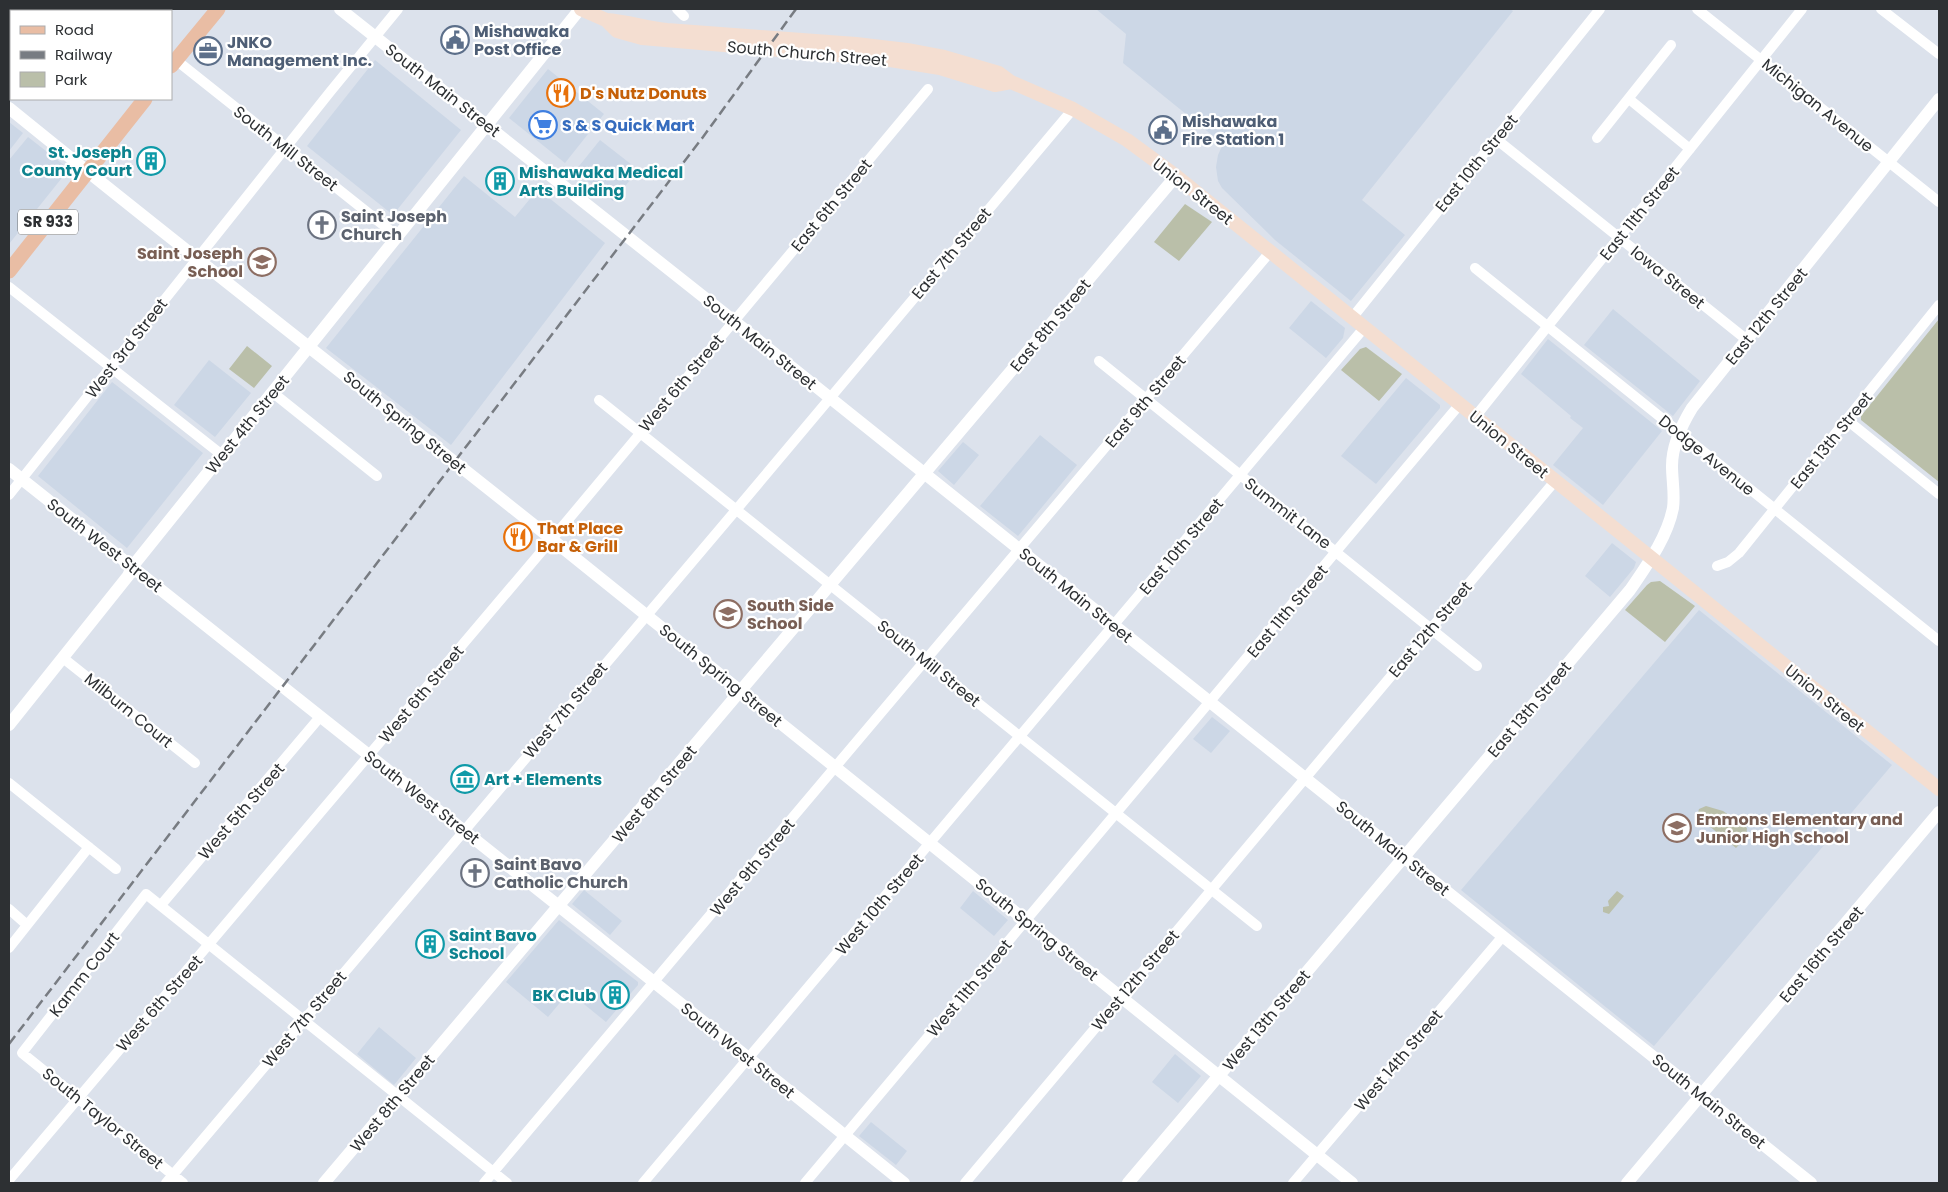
<svg xmlns="http://www.w3.org/2000/svg" width="1948" height="1192" font-family="Poppins,sans-serif">
  <rect width="100%" height="100%" fill="#dce2ec"/>
  <!-- built -->
  <path fill="#ccd7e6" d="M1096 9H1510L1513 11 1362 200 1405 235 1351 301 1275 240 1222 188 1218 181 1216 167 1218 155 1223 144 1123 63 1126 34Z
    M375 60 461 130 393 215 307 146Z
    M548 69 604 114 565 163 509 118Z
    M9 122 23 133 9 151Z
    M28 137 69 169 9 244V160Z
    M600 140 636 168 635 174 613 201 575 171Z
    M464 176 515 217 538 189 605 243 451 445 326 348Z
    M1311 301 1345 328 1343 338 1326 358 1289 328Z
    M1613 309 1700 381 1673 416 1584 345Z
    M1548 339 1662 431 1603 505 1553 465 1583 428 1570 418 1571 416 1521 374Z
    M209 360 251 393 215 437 174 405Z
    M1406 378 1440 405V408L1376 484 1341 456Z
    M112 382 203 453 127 548 38 476Z
    M1040 435 1077 465 1018 536 980 506Z
    M963 442 979 455 954 485 938 471Z
    M1612 543 1636 562 1634 568 1610 597 1585 576Z
    M1699 610 1892 765 1654 1046 1461 890Z
    M1212 717 1230 731 1211 753 1193 739Z
    M584 890 622 921 610 935 572 904Z
    M973 891 1008 920 994 936 960 908Z
    M559 920 638 982V985L606 1022 569 992 548 1017 506 982Z
    M379 1027 416 1058 394 1085 357 1054Z
    M1175 1054 1201 1076 1178 1103 1152 1082Z
    M871 1122 907 1151 896 1165 859 1136Z"/>
  <!-- green -->
  <path fill="#babfa9" d="M1185 204 1212 222 1179 261 1154 242Z
    M1939 319V482L1861 420V416Z
    M247 346 272 366 254 388 229 369Z
    M1366 347 1402 374 1379 401 1341 370 1360 349Z
    M1660 581 1695 606 1665 642 1625 610 1647 585 1651 582Z
    M1706 806 1723 811 1747 828 1746 837 1736 848 1697 816 1699 809Z
    M1617 891 1624 896 1609 914 1603 912V907L1609 906 1608 901Z"/>
  <g fill="none" stroke-linecap="round" stroke-linejoin="round">
    <!-- minor -->
    <path stroke="#fff" stroke-width="10" d="M677 9 684 16
      M1697 9 1939 202
      M1881 9 1939 54
      M34 11 36 9
      M9 43 11 40
      M176 60 397 236
      M1629 99 1690 149
      M1597 138 1671 45
      M1496 139 1747 340
      M1475 268 1939 641
      M9 287 222 455
      M1352 318 1600 9
      M1099 361 1477 666
      M272 392 377 476
      M599 400 1257 926
      M1475 417 1802 9
      M1847 420 1939 494
      M9 495 330 92 398 9
      M1717 566 1728 562 1739 553 1939 305
      M63 658 195 763
      M9 783 116 869
      M161 905 320 717
      M9 909 27 925
      M9 948 89 847
      M9 1180 552 539 928 89
      M166 1183 736 510 1073 109
      M183 1183 22 1053 146 894 507 1183
      M484 1183 1270 252
      M643 1183 1364 328
      M805 1183 1460 404
      M965 1183 1555 481
      M1293 1183 1503 936"/>
    <!-- tertiary -->
    <path stroke="#fff" stroke-width="12" d="M340 9 734 321 1811 1183
      M9 108C192 257 379 401 564 549 828 759 1088 973 1352 1183
      M9 469 619 954 904 1183
      M9 725 128 576 132 567 580 9
      M324 1183 1176 176
      M1128 1183 1630 590C1647 565 1667 538 1673 508 1675 494 1672 480 1672 466 1672 445 1681 426 1692 408L1939 99
      M1627 1183 1939 812"/>
    <!-- secondary -->
    <path stroke="#f4ded1" stroke-width="14" d="M581 9 606 20 617 31 642 38 884 59 940 68 995 85 1011 82
      M606 20C626 21 647 28 667 30L856 44 907 50 944 57 999 73 1011 82 1073 109 1127 140 1176 176 1939 789"/>
    <!-- primary -->
    <path stroke="#e9bda4" stroke-width="15" d="M171 66 218 9
      M9 271 145 99"/>
    <!-- rail -->
    <path stroke="#787c82" stroke-width="2.5" stroke-dasharray="10 5" stroke-linecap="butt" d="M9 1044 703 137 796 9"/>
  </g>
  <!-- icons -->
  <defs>
    <symbol id="civic-ring" viewBox="-11 -11 22 22"><circle r="9.5" fill="#fff" stroke="#5c6f8a" stroke-width="1.5"/><path d="M-.6-6.5H3V-4.5H.6V-3L4-1V1h2V6H-6V1h2V-1L-.6-3ZM-1.2 2.5V6h2.4V2.5Z" fill="#5c6f8a"/></symbol>
    <symbol id="office-ring" viewBox="-11 -11 22 22"><circle r="9.5" fill="#fff" stroke="#5c6f8a" stroke-width="1.5"/><path d="M-6-3h4V-5.5h4V-3h4V5H-6ZM-1-4.5V-3h2v-1.5ZM-6 0V1H6V0Z" fill="#5c6f8a"/></symbol>
    <symbol id="restaurant-ring" viewBox="-11 -11 22 22"><circle r="9.5" fill="#fff" stroke="#e8710a" stroke-width="1.5"/><path d="M-5-6h1v4h1v-4h1v4h1v-4h1v5L-1.5 .5V6h-2V.5L-5-1ZM5-6V6H3V1.5H1.5Q1.5-4 5-6Z" fill="#e8710a"/></symbol>
    <symbol id="supermarket-ring" viewBox="-11 -11 22 22"><circle r="9.5" fill="#fff" stroke="#3f7fe0" stroke-width="1.5"/><path d="M-6-5.5h2.5l.6 2H6L4.5 2H-2.5L-4.4-4H-6ZM-1.5 3.2a1.3 1.3 0 1 0 .1 0ZM3 3.2a1.3 1.3 0 1 0 .1 0Z" fill="#3f7fe0"/></symbol>
    <symbol id="building-ring" viewBox="-11 -11 22 22"><circle r="9.5" fill="#fff" stroke="#0f9aa8" stroke-width="1.5"/><path d="M-4-6H4V6H1V3H-1V6H-4ZM-2.5-4.3h1.7v1.8h-1.7ZM.8-4.3h1.7v1.8H.8ZM-2.5-1h1.7V.8h-1.7ZM.8-1h1.7V.8H.8Z" fill="#0f9aa8"/></symbol>
    <symbol id="church-ring" viewBox="-11 -11 22 22"><circle r="9.5" fill="#fff" stroke="#6b7280" stroke-width="1.5"/><path d="M-1.2-6h2.4v3.5h3.3v2.4h-3.3V6h-2.4V-.1h-3.3v-2.4h3.3Z" fill="#6b7280"/></symbol>
    <symbol id="school-ring" viewBox="-11 -11 22 22"><circle r="9.5" fill="#fff" stroke="#8d6e63" stroke-width="1.5"/><path d="M0-5L7-2L0 1L-7-2ZM-4 1L0 2.5L4 1V4Q0 6-4 4Z" fill="#8d6e63"/></symbol>
    <symbol id="museum-ring" viewBox="-11 -11 22 22"><circle r="9.5" fill="#fff" stroke="#0f9aa8" stroke-width="1.5"/><path d="M0-6L6-3V-2H-6V-3ZM-5-1h2V3h-2ZM-1-1h2V3h-2ZM3-1h2V3H3ZM-6 4H6V6H-6Z" fill="#0f9aa8"/></symbol>
  </defs>
  <g fill-rule="evenodd">
    <use href="#civic-ring" x="439" y="24" width="32" height="32"/>
    <use href="#office-ring" x="192" y="35" width="32" height="32"/>
    <use href="#restaurant-ring" x="545" y="77" width="32" height="32"/>
    <use href="#supermarket-ring" x="527" y="109" width="32" height="32"/>
    <use href="#civic-ring" x="1147" y="114" width="32" height="32"/>
    <use href="#building-ring" x="135" y="145" width="32" height="32"/>
    <use href="#building-ring" x="484" y="165" width="32" height="32"/>
    <use href="#church-ring" x="306" y="209" width="32" height="32"/>
    <use href="#school-ring" x="246" y="246" width="32" height="32"/>
    <use href="#restaurant-ring" x="502" y="521" width="32" height="32"/>
    <use href="#school-ring" x="712" y="598" width="32" height="32"/>
    <use href="#museum-ring" x="449" y="763" width="32" height="32"/>
    <use href="#school-ring" x="1661" y="812" width="32" height="32"/>
    <use href="#church-ring" x="459" y="857" width="32" height="32"/>
    <use href="#building-ring" x="414" y="928" width="32" height="32"/>
    <use href="#building-ring" x="599" y="979" width="32" height="32"/>
  </g>
  <g text-anchor="middle" stroke-width="4.5" stroke-linejoin="round" paint-order="stroke">
    <!-- shield labels -->
    <rect fill="#fff" stroke="#6c6e70" stroke-width="1" x="18" y="209.5" width="60" height="25" rx="4"/>
    <g font-size="15" font-weight="bold" fill="#2d3033">
      <text x="48" y="227">SR 933</text>
    </g>
    <!-- service labels -->
    <g font-size="16" font-weight="bold" fill="#4e5e75" stroke="#fff" text-anchor="start">
      <text x="474" y="37">Mishawaka<tspan x="474" dy="18">Post Office</tspan></text>
      <text x="227" y="48">JNKO<tspan x="227" dy="18">Management Inc.</tspan></text>
      <text x="1182" y="127">Mishawaka<tspan x="1182" dy="18">Fire Station 1</tspan></text>
    </g>
    <!-- street labels -->
    <g font-size="16" fill="#2d3033" stroke="#fff">
      <text transform="translate(807 53) rotate(5)" y="6">South Church Street</text>
      <text transform="translate(443 90) rotate(38)" y="6">South Main Street</text>
      <text transform="translate(1818 105) rotate(39)" y="6">Michigan Avenue</text>
      <text transform="translate(286 148) rotate(38)" y="6">South Mill Street</text>
      <text transform="translate(1476 163) rotate(-51)" y="6">East 10th Street</text>
      <text transform="translate(1193 191) rotate(38)" y="6">Union Street</text>
      <text transform="translate(831 205) rotate(-50)" y="6">East 6th Street</text>
      <text transform="translate(1639 213) rotate(-51)" y="6">East 11th Street</text>
      <text transform="translate(951 253) rotate(-50)" y="6">East 7th Street</text>
      <text transform="translate(1668 277) rotate(39)" y="6">Iowa Street</text>
      <text transform="translate(1766 316) rotate(-51)" y="6">East 12th Street</text>
      <text transform="translate(1050 325) rotate(-50)" y="6">East 8th Street</text>
      <text transform="translate(760 342) rotate(39)" y="6">South Main Street</text>
      <text transform="translate(126 348) rotate(-52)" y="6">West 3rd Street</text>
      <text transform="translate(681 383) rotate(-50)" y="6">West 6th Street</text>
      <text transform="translate(1145 401) rotate(-50)" y="6">East 9th Street</text>
      <text transform="translate(405 422) rotate(39)" y="6">South Spring Street</text>
      <text transform="translate(247 424) rotate(-51)" y="6">West 4th Street</text>
      <text transform="translate(1831 440) rotate(-51)" y="6">East 13th Street</text>
      <text transform="translate(1509 444) rotate(39)" y="6">Union Street</text>
      <text transform="translate(1707 455) rotate(39)" y="6">Dodge Avenue</text>
      <text transform="translate(1288 513) rotate(38)" y="6">Summit Lane</text>
      <text transform="translate(105 545) rotate(38)" y="6">South West Street</text>
      <text transform="translate(1181 546) rotate(-50)" y="6">East 10th Street</text>
      <text transform="translate(1076 595) rotate(39)" y="6">South Main Street</text>
      <text transform="translate(1287 611) rotate(-50)" y="6">East 11th Street</text>
      <text transform="translate(1430 629) rotate(-50)" y="6">East 12th Street</text>
      <text transform="translate(929 663) rotate(39)" y="6">South Mill Street</text>
      <text transform="translate(721 675) rotate(39)" y="6">South Spring Street</text>
      <text transform="translate(421 694) rotate(-50)" y="6">West 6th Street</text>
      <text transform="translate(1825 698) rotate(39)" y="6">Union Street</text>
      <text transform="translate(1529 709) rotate(-50)" y="6">East 13th Street</text>
      <text transform="translate(129 710) rotate(39)" y="6">Milburn Court</text>
      <text transform="translate(565 710) rotate(-50)" y="6">West 7th Street</text>
      <text transform="translate(654 794) rotate(-50)" y="6">West 8th Street</text>
      <text transform="translate(422 797) rotate(38)" y="6">South West Street</text>
      <text transform="translate(241 811) rotate(-49)" y="6">West 5th Street</text>
      <text transform="translate(1393 848) rotate(39)" y="6">South Main Street</text>
      <text transform="translate(752 867) rotate(-50)" y="6">West 9th Street</text>
      <text transform="translate(879 904) rotate(-50)" y="6">West 10th Street</text>
      <text transform="translate(1037 929) rotate(39)" y="6">South Spring Street</text>
      <text transform="translate(1821 954) rotate(-50)" y="6">East 16th Street</text>
      <text transform="translate(84 974) rotate(-52)" y="6">Kamm Court</text>
      <text transform="translate(1135 980) rotate(-50)" y="6">West 12th Street</text>
      <text transform="translate(969 988) rotate(-50)" y="6">West 11th Street</text>
      <text transform="translate(159 1003) rotate(-49)" y="6">West 6th Street</text>
      <text transform="translate(304 1019) rotate(-50)" y="6">West 7th Street</text>
      <text transform="translate(1266 1020) rotate(-50)" y="6">West 13th Street</text>
      <text transform="translate(738 1050) rotate(39)" y="6">South West Street</text>
      <text transform="translate(1398 1060) rotate(-50)" y="6">West 14th Street</text>
      <text transform="translate(1709 1101) rotate(39)" y="6">South Main Street</text>
      <text transform="translate(392 1103) rotate(-50)" y="6">West 8th Street</text>
      <text transform="translate(103 1118) rotate(39)" y="6">South Taylor Street</text>
    </g>
    <!-- food labels -->
    <g font-size="16" font-weight="bold" fill="#c56008" stroke="#fff" text-anchor="start">
      <text x="580" y="99">D's Nutz Donuts</text>
      <text x="537" y="534">That Place<tspan x="537" dy="18">Bar &amp; Grill</tspan></text>
    </g>
    <!-- shop labels -->
    <g font-size="16" font-weight="bold" fill="#366cbe" stroke="#fff" text-anchor="start">
      <text x="562" y="131">S &amp; S Quick Mart</text>
    </g>
    <!-- culture labels -->
    <g font-size="16" font-weight="bold" fill="#0d838f" stroke="#fff" text-anchor="start">
      <text x="132" y="158" text-anchor="end">St. Joseph<tspan x="132" dy="18">County Court</tspan></text>
      <text x="519" y="178">Mishawaka Medical<tspan x="519" dy="18">Arts Building</tspan></text>
      <text x="484" y="785">Art + Elements</text>
      <text x="449" y="941">Saint Bavo<tspan x="449" dy="18">School</tspan></text>
      <text x="596" y="1001" text-anchor="end">BK Club</text>
    </g>
    <!-- worship labels -->
    <g font-size="16" font-weight="bold" fill="#5b616d" stroke="#fff" text-anchor="start">
      <text x="341" y="222">Saint Joseph<tspan x="341" dy="18">Church</tspan></text>
      <text x="494" y="870">Saint Bavo<tspan x="494" dy="18">Catholic Church</tspan></text>
    </g>
    <!-- education labels -->
    <g font-size="16" font-weight="bold" fill="#785e54" stroke="#fff" text-anchor="start">
      <text x="243" y="259" text-anchor="end">Saint Joseph<tspan x="243" dy="18">School</tspan></text>
      <text x="747" y="611">South Side<tspan x="747" dy="18">School</tspan></text>
      <text x="1696" y="825">Emmons Elementary and<tspan x="1696" dy="18">Junior High School</tspan></text>
    </g>
  </g>
  <!-- border -->
  <rect width="1948" height="1192" fill="none" stroke="#2d3033" stroke-width="20"/>
  <!-- legend -->
  <rect x="10" y="10" width="162" height="90" fill="#ffffff" stroke="#abacad"/>
  <rect x="20" y="26" width="25" height="8" fill="#e9bda4" stroke="#abacad"/>
  <text x="55" y="35" font-size="15" fill="#2d3033">Road</text>
  <rect x="20" y="51" width="25" height="8" fill="#787c82" stroke="#abacad"/>
  <text x="55" y="60" font-size="15" fill="#2d3033">Railway</text>
  <rect x="20" y="72" width="25" height="15" fill="#babfa9" stroke="#abacad"/>
  <text x="55" y="85" font-size="15" fill="#2d3033">Park</text>
</svg>
